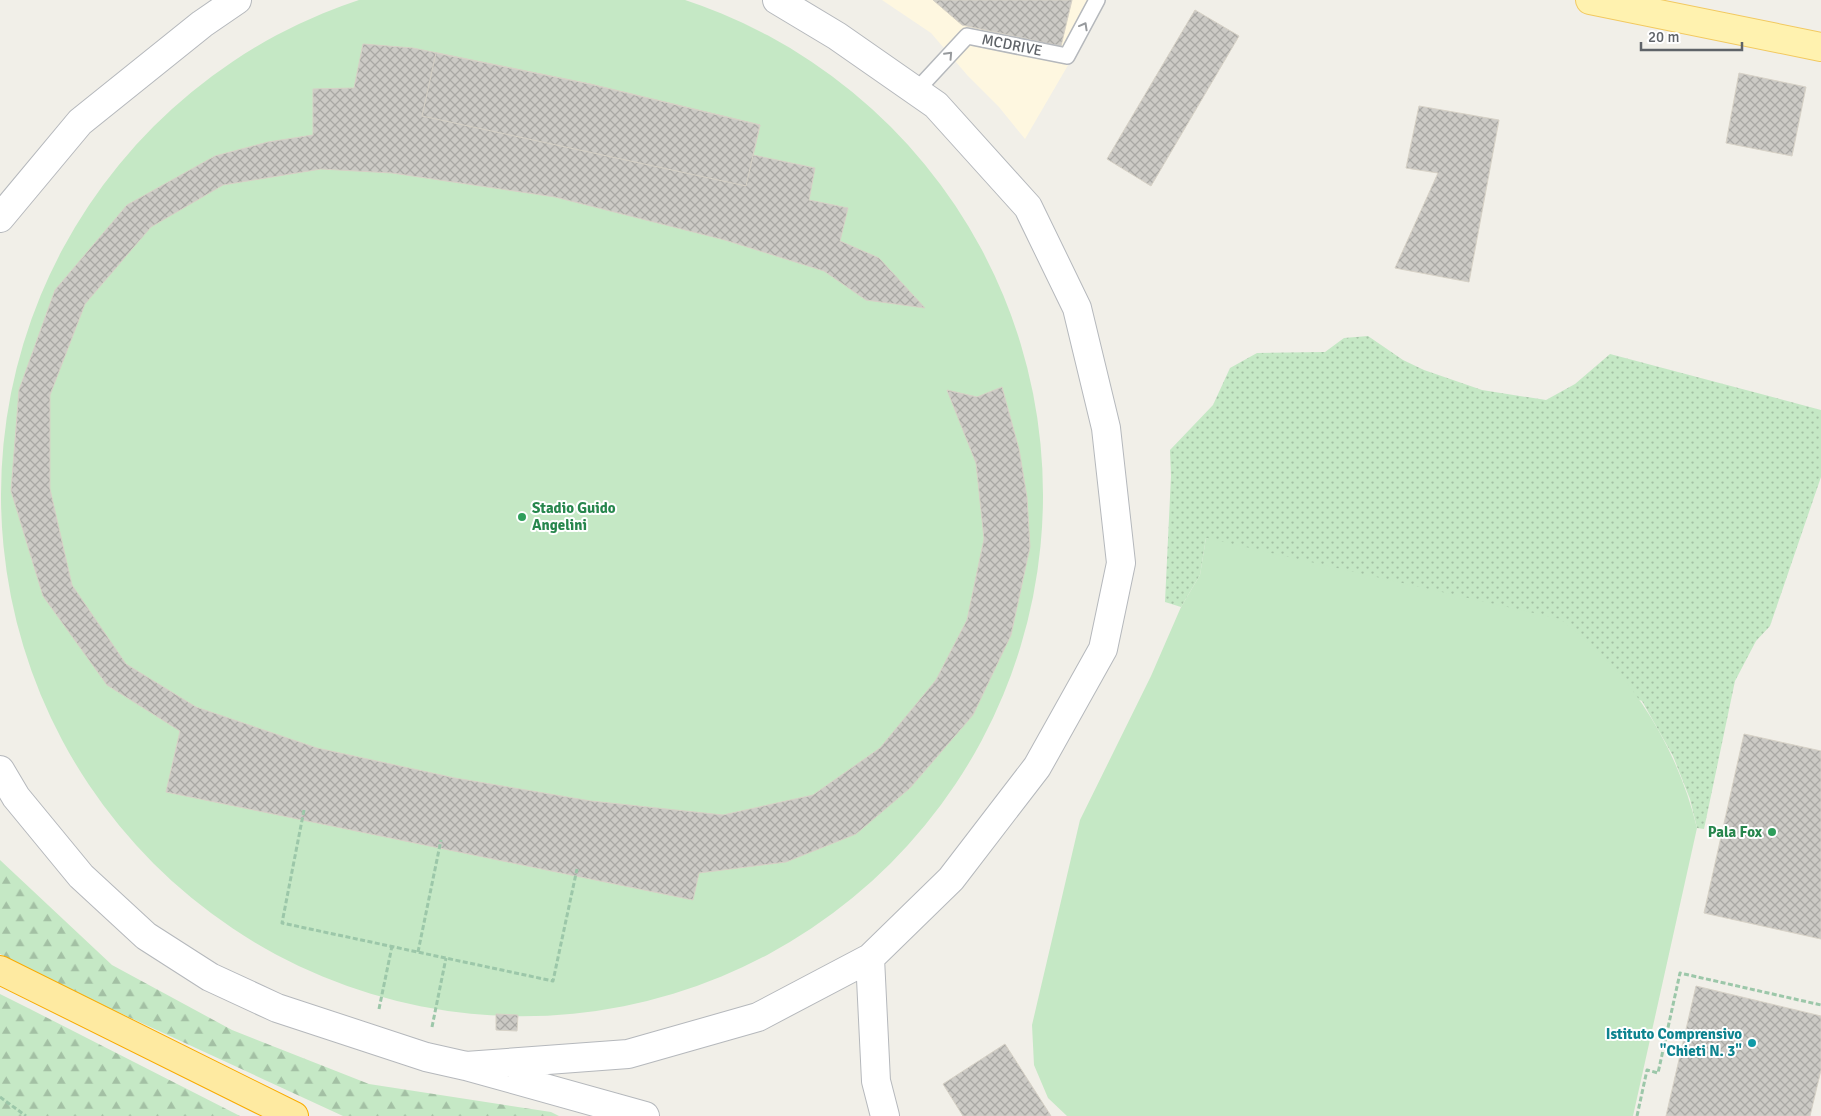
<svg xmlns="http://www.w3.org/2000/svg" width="1821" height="1116" font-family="Signika,sans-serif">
  <defs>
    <pattern id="grass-dots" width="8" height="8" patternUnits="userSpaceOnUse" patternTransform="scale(1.25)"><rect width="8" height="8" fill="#c5e8c5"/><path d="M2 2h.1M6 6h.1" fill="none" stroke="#a3c0a4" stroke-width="1.8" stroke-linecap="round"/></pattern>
    <pattern id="forest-firs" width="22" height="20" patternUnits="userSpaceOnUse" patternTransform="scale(1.25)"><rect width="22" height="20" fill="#c5e8c5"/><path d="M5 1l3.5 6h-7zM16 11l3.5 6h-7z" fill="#a3c0a4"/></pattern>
    <pattern id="building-cross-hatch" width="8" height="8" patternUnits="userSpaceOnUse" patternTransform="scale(1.25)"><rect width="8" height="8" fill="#cccac5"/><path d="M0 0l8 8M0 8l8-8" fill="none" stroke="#a9a8a4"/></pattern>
  </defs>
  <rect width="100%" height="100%" fill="#f1efe8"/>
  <!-- commercial -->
  <path fill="#fef7e0" d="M882 0H1106L1025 139 999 107 968 76 931 33Z"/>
  <!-- grass -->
  <path fill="url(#grass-dots)" d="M1368 336 1403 360 1424 370 1482 390 1546 400 1575 384 1610 354 1821 410V477L1770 626 1756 641 1735 681 1704 829 1697 828 1690 799 1673 756 1642 701 1206 538 1200 575 1181 607 1165 602 1171 476 1170 450 1213 405 1230 368 1257 353 1325 352 1344 338Z"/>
  <!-- forest -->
  <path fill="url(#forest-firs)" d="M0 860 112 965 232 1030 369 1084 551 1112 559 1116H343L107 1007 0 954Z
    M0 994 30 1009 240 1116H0Z"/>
  <!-- pitch -->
  <path fill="#c5e8c5" d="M1 495a521 521 0 1 1 1042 0a521 521 0 1 1-1042 0Z
    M1206 538 1560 619C1572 629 1587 639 1598 651 1647 699 1681 762 1697 828L1633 1116H1067L1048 1098 1034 1065 1032 1025 1080 820 1151 676 1181 607 1200 575Z"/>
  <!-- building -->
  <path fill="url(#building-cross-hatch)" stroke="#d6d1c6" d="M933 0H1072L1061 46 962 25Z
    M1195 10 1239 36 1151 186 1107 159Z
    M363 44 413 48 590 84 760 125 753 155 815 168 809 200 848 208 840 241 879 258 925 308 866 300 824 271 725 240 555 197 392 173 321 169 223 185 151 227 85 304 50 395V489L72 585 126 664 196 707 317 748 455 778 591 801 723 815 813 795 880 748 936 680 967 620 984 539 976 463 947 390 977 397 1002 387 1019 449 1027 497 1030 547 1011 635 973 715 910 788 856 834 786 862 699 873 693 900 166 792 180 731 107 685 43 596 11 491 19 390 55 290 127 205 215 156 268 142 313 135V89L354 88Z
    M436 53 590 84 760 125 746 186 422 116Z
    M1739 73 1806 87 1792 156 1726 143Z
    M1419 106 1499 120 1469 282 1395 268 1438 173 1406 168Z
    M1744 734 1821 751V939L1704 913Z
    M1696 986 1821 1016V1070L1810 1116H1666Z
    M496 1014 518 1015 517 1031 496 1030Z
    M1005 1044 1051 1116H963L943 1084Z"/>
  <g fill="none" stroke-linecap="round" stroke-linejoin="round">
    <defs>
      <path id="service" d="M916 91 967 36 1067 56 1097 0"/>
      <path id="minor" d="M0 218 80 122 202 24 237 0
        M0 770 16 797 81 876 146 936 210 977 277 1008 426 1057 466 1066 645 1116
        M870 958 876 1081 885 1116
        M466 1066 628 1054 758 1017 870 958 951 879 1037 767 1103 649 1121 563 1106 428 1077 308 1028 207 936 105 837 36 777 0"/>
      <path id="primary" d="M1590 0 1821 47"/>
      <path id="trunk" d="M0 970 294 1116"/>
    </defs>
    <!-- service casing -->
    <use href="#service" stroke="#b5b8bc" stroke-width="18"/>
    <!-- minor casing -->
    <use href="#minor" stroke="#b5b8bc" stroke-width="30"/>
    <!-- primary casing -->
    <use href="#primary" stroke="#f2c960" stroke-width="30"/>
    <!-- trunk casing -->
    <use href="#trunk" stroke="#f9ab00" stroke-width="30"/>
    <!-- path -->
    <path stroke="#9cc7a9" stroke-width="3" stroke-dasharray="5 2.5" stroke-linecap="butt" d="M304 810 282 923 553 981 577 869
      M418 952 441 840
      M379 1009 392 946
      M432 1027 446 958
      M0 1097 26 1116
      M1637 1116 1647 1070 1658 1073 1680 973 1821 1005"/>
    <!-- service -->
    <use href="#service" stroke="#fff" stroke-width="15"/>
    <!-- minor -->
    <use href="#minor" stroke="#fff" stroke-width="28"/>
    <!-- primary -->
    <use href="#primary" stroke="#fff2af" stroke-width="28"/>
    <!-- trunk -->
    <use href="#trunk" stroke="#feeaa1" stroke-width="28"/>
  </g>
  <!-- one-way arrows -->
  <defs><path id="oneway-chevron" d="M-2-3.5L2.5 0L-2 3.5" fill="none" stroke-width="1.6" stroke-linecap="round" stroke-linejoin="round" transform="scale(1.25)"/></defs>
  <g stroke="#979a9d">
    <use href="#oneway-chevron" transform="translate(1084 26) rotate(-61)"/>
    <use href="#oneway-chevron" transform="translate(949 55) rotate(-47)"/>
  </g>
  <!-- markers -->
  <g fill="#2e9e5b" stroke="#fff" stroke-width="2">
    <circle cx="522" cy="517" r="5"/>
    <circle cx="1772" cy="832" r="5"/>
  </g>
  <circle fill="#0f9aa8" stroke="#fff" stroke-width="2" cx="1752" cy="1043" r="5"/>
  <g text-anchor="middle" stroke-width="4" stroke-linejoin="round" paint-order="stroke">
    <!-- street labels -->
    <g font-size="15" fill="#5f6368" stroke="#fff">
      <text transform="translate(1012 45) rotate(11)" y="5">MCDRIVE</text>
    </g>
    <!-- leisure labels -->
    <g font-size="15" font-weight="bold" fill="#27864d" stroke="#fff" text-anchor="start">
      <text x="532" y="513">Stadio Guido<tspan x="532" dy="17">Angelini</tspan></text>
      <text x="1762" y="837" text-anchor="end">Pala Fox</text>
    </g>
    <!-- culture labels -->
    <g font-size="15" font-weight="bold" fill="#0d838f" stroke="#fff" text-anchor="end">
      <text x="1742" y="1039">Istituto Comprensivo<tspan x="1742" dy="17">"Chieti N. 3"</tspan></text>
    </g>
  </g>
  <!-- scale -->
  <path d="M1641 42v8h101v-8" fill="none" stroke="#5f6368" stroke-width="2.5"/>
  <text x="1648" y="42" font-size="15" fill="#5f6368" stroke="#ffffff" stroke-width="4" paint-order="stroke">20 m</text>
</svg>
